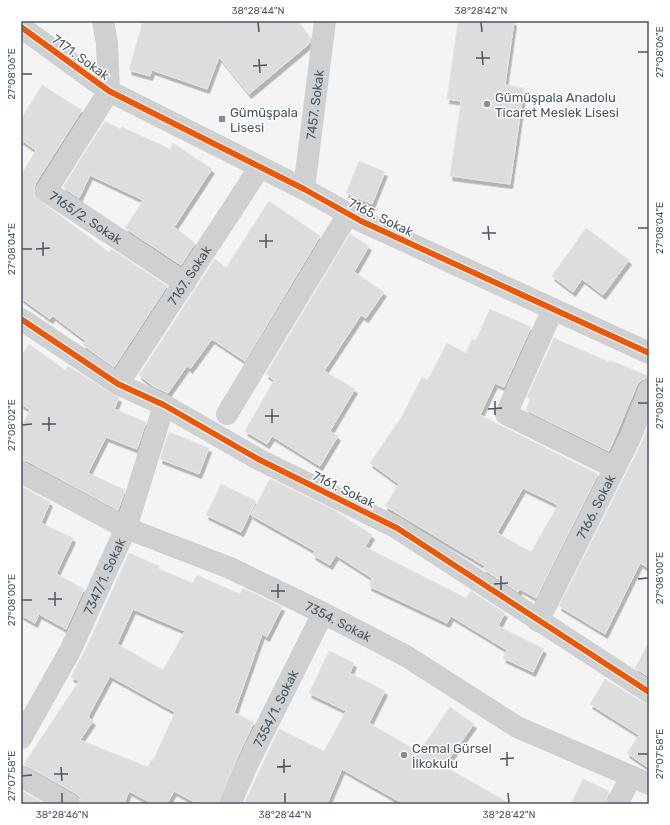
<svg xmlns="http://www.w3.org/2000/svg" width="670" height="825" font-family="Rubik,sans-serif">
  <defs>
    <filter id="shadow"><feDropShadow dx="2.5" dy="4.5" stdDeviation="0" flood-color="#0004"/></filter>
  </defs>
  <rect width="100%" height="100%" fill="#f4f4f4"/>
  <!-- building -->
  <path fill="#ddddde" stroke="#e5e6e7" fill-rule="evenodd" filter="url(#shadow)" d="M143 21H298L310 37V43L249 94 219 57 207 89 152 70 150 76 129 70Z
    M458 21H514L505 85 524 88 510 184 450 176 461 101 447 99Z
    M42 85 82 110 35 184 34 191 35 197 109 252 111 249 167 286 114 367 83 345 86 341 53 316 50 319 21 298V175L36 150 21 140V119Z
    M105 121 120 129 122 127 170 149 173 143 212 169 174 227 195 243 181 265 125 228 143 200 90 175 79 198 63 187Z
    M359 161 385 172 372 204 346 193Z
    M269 201 320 236 245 361 212 339 190 369 187 366 168 393 153 386 139 375 215 259 226 268Z
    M586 228 629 260 603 295 582 279 573 292 552 276Z
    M350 234 369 246 354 272 384 292 366 318 361 315 324 371 355 389 330 431 338 436 320 466 272 436 267 444 245 431 274 380 266 374Z
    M490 309 531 327 504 387 495 383 480 415 598 474 536 598 520 589 518 592 483 569 485 566 385 506 399 484 370 463 402 416 422 377 428 380 447 343 466 353 472 339 476 340ZM523 488 558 505 531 552 497 533Z
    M554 338 609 362V360L649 376 642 380 637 385 609 451 526 410 530 399 527 397Z
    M29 344 65 370 68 366 119 398 114 409 146 422 137 449 106 437 88 473 125 490 118 510 27 461 21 460V427L30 410 21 404V356Z
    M649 424V568L640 563 605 634 559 606 641 444Z
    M169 432 209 448 199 474 160 459Z
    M270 479 334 510 372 535 365 547 466 598 471 591 505 613 498 626 544 649 533 672 503 658 507 650 451 616 447 623 369 586 372 578 336 555 330 565 313 555 315 551 251 515Z
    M221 484 256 501 241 532 206 515Z
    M21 486 50 502 41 523 73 538 56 574 84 589 66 629 39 614 35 623 21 615Z
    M129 553 159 566 158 569 193 583 197 575 240 594 243 588 282 607 267 637 262 634 234 713 254 722 236 760 218 804H198L174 791 167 804H153L129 791 124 804H81L80 797 75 793 24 764 79 681 71 677 89 642ZM133 609 185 631 163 670 117 644ZM110 676 175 712 153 761 151 760 148 767 80 740 93 721 88 717Z
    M649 642V677L635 668Z
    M329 651 354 663 350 673 385 691 369 723 419 752 450 707 474 724 444 766 511 804H404L342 769 327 804H244L279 729 324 751 346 711 309 693Z
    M605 679 642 702 649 704V768L627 753 639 735 590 704Z
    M583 779 609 791 605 804H571Z
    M21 790 44 804H21Z"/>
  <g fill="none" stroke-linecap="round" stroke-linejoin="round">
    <!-- street -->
    <g stroke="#ced0d2" stroke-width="22">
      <path d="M103 21 107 44 109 91"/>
      <path d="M21 27 109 91 304 189 361 221 649 353"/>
      <path id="s1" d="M109 91 46 191 185 283"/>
      <path id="s2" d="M304 189 325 21"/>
      <path d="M553 309 506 414 615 468"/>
      <path d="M21 319 118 384 164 405 258 459 397 528 649 692"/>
      <path id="s3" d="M118 384 260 167"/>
      <path d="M227 414 348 214"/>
      <path id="s4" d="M21 472 126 528 230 568 323 613 406 656 517 727 649 784"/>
      <path id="s5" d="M538 621 630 438 649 390"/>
      <path id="s6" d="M21 738 70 651 126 528 164 405"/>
      <path d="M21 776 69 804"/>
      <path id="s7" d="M230 804 247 765 323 613"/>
      <path d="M617 804 631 777"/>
    </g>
    <defs>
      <path id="cycleway" d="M21 27 109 91 304 189 361 221 649 353
        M21 319 118 384 164 405 258 459 397 528 649 692"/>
    </defs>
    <!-- cycleway casing -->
    <use href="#cycleway" stroke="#fff" stroke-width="8"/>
    <!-- cycleway -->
    <use href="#cycleway" stroke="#e8590c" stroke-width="6"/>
  </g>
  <!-- ticks -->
  <path fill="none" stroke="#4a5661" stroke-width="1.5" d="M258 22 259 32M481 22 482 32M482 51 483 65M638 52H648M476 58H490M259 59 260 73M253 66 267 65M22 74H32M488 226 489 240M638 228H648M482 233H496M266 234V248M259 241H273M43 242V256M22 249H32M36 249 50 248M495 401V415M638 403H648M272 409V423M488 409 502 408M265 416H279M49 417V431M42 424H56M22 425 32 424M501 576V590M638 579 648 578M278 584V598M494 584 508 583M271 591H285M55 592V606M48 599H62M22 600H32M507 752V766M638 754H648M284 759V773M500 759 514 758M61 767 62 781M277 767 291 766M54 774H68M22 776 32 775M62 793V803M285 793V803M508 793 509 803"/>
  <!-- markers -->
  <g fill="#868d94" stroke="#fff" stroke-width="1.5">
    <circle cx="487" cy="104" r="4"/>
    <rect x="218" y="115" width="8" height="8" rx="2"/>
    <circle cx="404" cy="755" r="4"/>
  </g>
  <g text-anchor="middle" stroke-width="3" stroke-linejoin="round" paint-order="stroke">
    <!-- street labels -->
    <g font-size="13" fill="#4a5661" stroke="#fff">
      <text transform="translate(81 57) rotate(36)" y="5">7171. Sokak</text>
      <text dy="5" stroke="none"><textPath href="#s2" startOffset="85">7457. Sokak</textPath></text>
      <text dy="5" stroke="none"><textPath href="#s1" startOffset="166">7165/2. Sokak</textPath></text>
      <text transform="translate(381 217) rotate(26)" y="5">7165. Sokak</text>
      <text dy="5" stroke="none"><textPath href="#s3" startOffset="130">7167. Sokak</textPath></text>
      <text transform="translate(344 489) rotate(26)" y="5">7161. Sokak</text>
      <text dy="5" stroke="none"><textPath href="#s5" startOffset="128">7166. Sokak</textPath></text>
      <text dy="5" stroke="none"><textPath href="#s6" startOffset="182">7347/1. Sokak</textPath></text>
      <text dy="5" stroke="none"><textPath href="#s4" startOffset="351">7354. Sokak</textPath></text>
      <text dy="5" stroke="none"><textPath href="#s7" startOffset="106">7354/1. Sokak</textPath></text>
    </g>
    <!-- poi labels -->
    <g font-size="13" fill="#4a5661" stroke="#fff" text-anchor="start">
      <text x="495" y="102">Gümüşpala Anadolu<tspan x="495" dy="15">Ticaret Meslek Lisesi</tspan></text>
      <text x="230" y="117">Gümüşpala<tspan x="230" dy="15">Lisesi</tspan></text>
      <text x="412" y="753">Cemal Gürsel<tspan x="412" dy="15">İlkokulu</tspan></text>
    </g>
  </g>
  <!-- border -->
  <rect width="670" height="825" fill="none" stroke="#ffffff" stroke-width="44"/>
  <rect x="22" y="22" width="626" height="781" fill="none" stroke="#4a5661" stroke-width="1.5"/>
  <g font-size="10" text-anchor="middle" fill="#4a5661">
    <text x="258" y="14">38°28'44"N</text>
    <text x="481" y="14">38°28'42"N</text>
    <text transform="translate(659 52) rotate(-90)" y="4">27°08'06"E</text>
    <text transform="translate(11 74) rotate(-90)" y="4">27°08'06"E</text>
    <text transform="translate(659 228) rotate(-90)" y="4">27°08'04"E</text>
    <text transform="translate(11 249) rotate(-90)" y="4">27°08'04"E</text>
    <text transform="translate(659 403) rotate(-90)" y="4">27°08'02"E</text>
    <text transform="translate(11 425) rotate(-90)" y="4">27°08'02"E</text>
    <text transform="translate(659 578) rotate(-90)" y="4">27°08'00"E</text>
    <text transform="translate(11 600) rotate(-90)" y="4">27°08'00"E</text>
    <text transform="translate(659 754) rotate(-90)" y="4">27°07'58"E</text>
    <text transform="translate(11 776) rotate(-90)" y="4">27°07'58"E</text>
    <text x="62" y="818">38°28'46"N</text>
    <text x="285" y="818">38°28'44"N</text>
    <text x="509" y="818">38°28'42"N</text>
  </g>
</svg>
